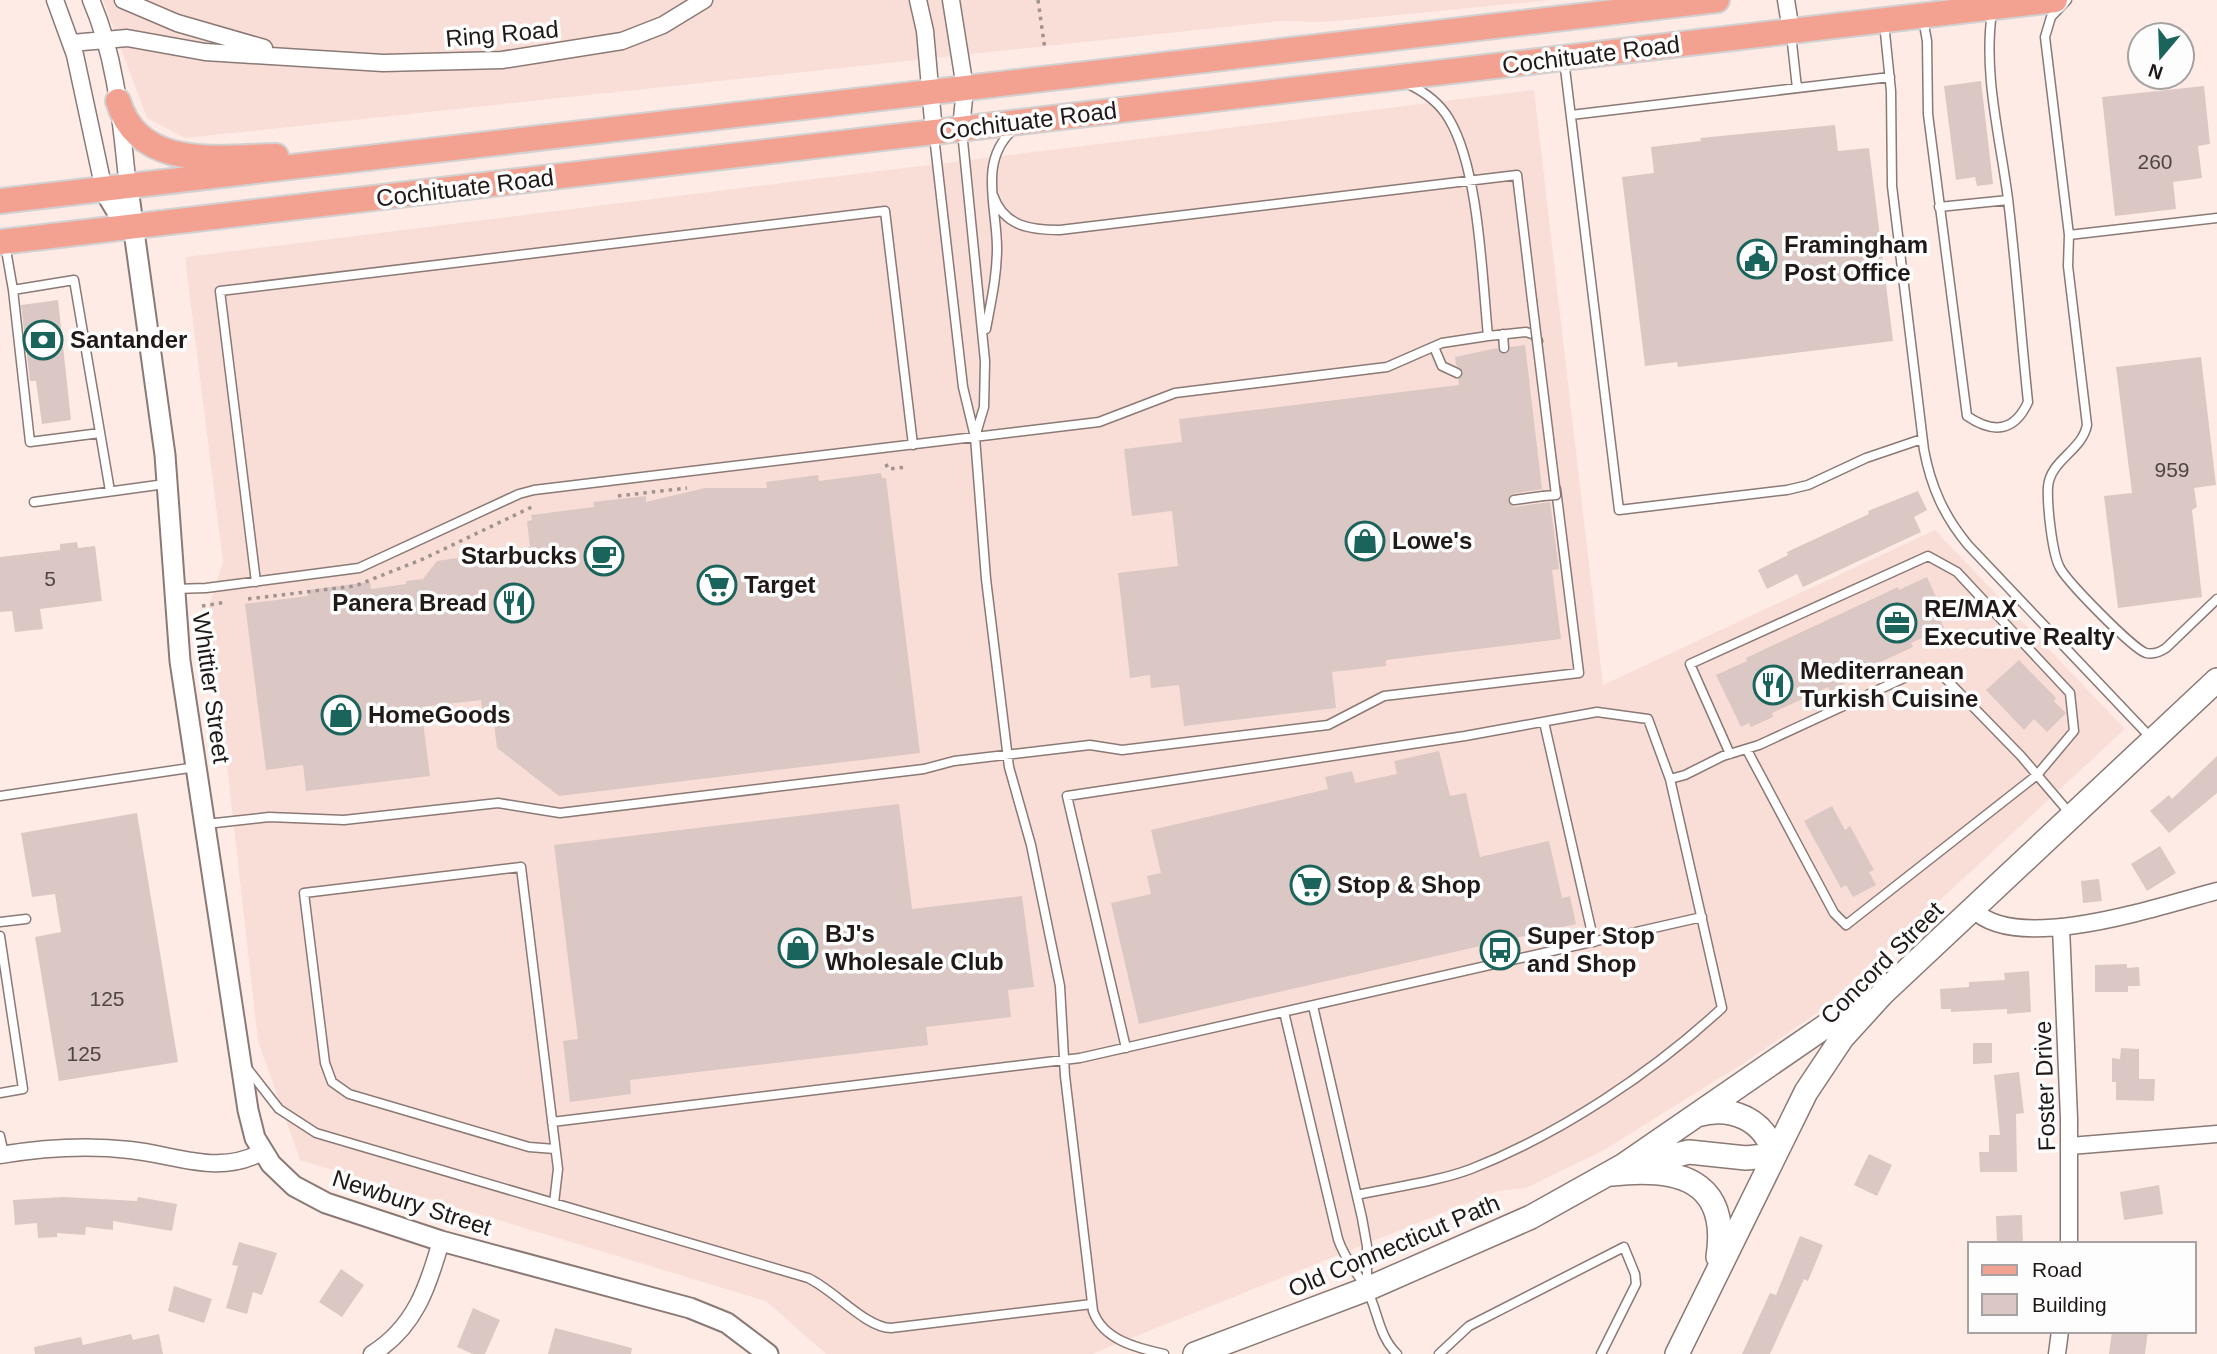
<svg xmlns="http://www.w3.org/2000/svg" width="2217" height="1354" font-family="Helvetica,sans-serif">
  <rect width="100%" height="100%" fill="#feebe6"/>
  <!-- built -->
  <path fill="#f9ded7" d="M103 0H1551L1326 22 1281 21 185 138 147 118Z
    M1534 90 1603 685 1935 530 2125 729 1820 1011 1744 1063 1604 1150 1526 1188 1497 1191 1092 1354H826L766 1301 300 1160 258 1041 209 605 223 562 185 257Z"/>
  <!-- building -->
  <path fill="#dbc8c4" d="M1981 81 1993 184 1977 186 1975 177 1956 180 1944 86Z
    M2204 86 2210 144 2198 146 2202 178 2173 182 2176 209 2115 216 2102 97Z
    M1835 125 1838 151 1869 148 1893 341 1678 367 1677 362 1645 366 1622 177 1654 173 1651 147 1701 141 1700 138Z
    M58 300 71 420 42 424 36 381H30L21 305Z
    M1525 345 1542 489 1512 494 1508 500 1514 507 1550 502 1559 569 1552 570 1561 639 1386 660V666L1332 672 1336 708 1184 726 1179 685 1151 688 1150 675 1130 678 1118 573 1178 566 1172 511 1132 516 1124 449 1182 442 1179 419 1459 385 1458 379 1463 372 1456 365 1455 357 1497 348 1505 354 1510 347Z
    M2201 357 2216 485 2194 488 2197 507 2192 510 2202 597 2118 608 2104 496 2132 493 2116 367Z
    M881 473 882 478H886L920 753 559 796 497 748 493 715 483 717 481 700 421 707 430 776 306 791 303 765 266 770 245 604 308 596V590L370 582 371 589 406 584V581L423 579 437 561 530 547 527 521 532 520 531 515 594 507 593 502 646 496V502L705 488H767L766 482 818 475 819 481Z
    M1918 491 1927 510 1914 517 1921 532 1803 587 1797 574 1767 589 1758 570 1788 555 1787 552 1869 514 1868 511Z
    M77 542 78 548 95 546 102 601 40 609 43 629 15 632 12 611 0 612V557L60 550V544Z
    M1927 577 1936 597 1931 599 1944 628 1911 643 1913 647 1859 672 1861 676 1830 691 1828 687 1772 713 1773 717 1751 727 1749 723 1741 727 1716 675 1747 661 1746 658 1898 587 1899 590Z
    M2019 660 2056 698 2054 701 2066 713 2047 732 2034 719 2024 730 1986 690Z
    M1439 751 1450 796 1466 793 1480 857 1549 841 1562 898 1570 896 1576 924 1139 1024 1111 903 1151 894 1147 876 1161 873 1151 830 1328 789 1325 777 1352 771 1355 783 1397 774 1394 761Z
    M2217 756V793L2169 833 2150 811 2169 795 2172 799Z
    M899 804 912 909 1022 896 1034 987 1008 990 1011 1017 926 1027 928 1045 630 1080 631 1094 570 1102 563 1041 578 1039 554 845Z
    M1832 806 1845 830 1850 826 1874 870 1869 872 1876 885 1853 897 1846 885 1841 888 1804 821Z
    M137 813 178 1062 59 1081 35 937 61 932 55 894 32 897 21 833Z
    M2160 846 2176 873 2147 891 2131 864Z
    M2099 879 2102 901 2083 903 2081 881Z
    M2127 964V968L2139 967 2140 986H2128V992H2095V965Z
    M2029 971 2031 1012 2007 1014V1009L1951 1012V1009H1941L1940 989 1969 987V982L2005 980 2004 973Z
    M1973 1043H1992V1063L1973 1064Z
    M2121 1048 2139 1049V1079H2155L2154 1101 2116 1100V1082H2112V1058L2120 1059Z
    M2019 1072 2024 1113 2016 1114 2017 1172H1980L1979 1152H1989V1135H2000L1994 1075Z
    M1869 1154 1892 1165 1877 1196 1854 1185Z
    M2159 1185 2163 1214 2124 1220 2120 1192Z
    M63 1197 137 1201 138 1197 177 1204 172 1231 113 1221V1230L86 1227 85 1235 57 1233V1237L38 1238 37 1223 15 1225 13 1200Z
    M2022 1215 2023 1244H1997L1996 1216Z
    M1800 1236 1823 1245 1808 1281 1804 1279 1770 1354H1742L1770 1293 1776 1295Z
    M239 1242 277 1253 262 1295 253 1292 247 1314 226 1308 238 1266 232 1265Z
    M341 1269 364 1285 342 1317 319 1302Z
    M174 1286 212 1299 204 1323 168 1311Z
    M473 1308 500 1320 485 1354H473L457 1347Z
    M555 1328 632 1348 631 1354H548Z
    M2112 1331H2148L2145 1354H2109Z
    M131 1334 133 1340 159 1334 163 1354H35L34 1347 81 1337 83 1345Z"/>
  <g fill="none" stroke-linecap="round" stroke-linejoin="round">
    <defs>
      <path id="service" d="M2067 0 2051 17 2045 37 2069 235 2217 218
        M1923 19 1927 41 1928 114 1967 416C1992 433 2014 433 2028 402 2021 335 2016 266 2008 199 2000 137 1983 74 1992 12
        M1884 23 1891 91 1892 186 1924 450C1931 487 1944 516 1968 545L2152 739
        M1791 34 1797 88
        M1564 60 1619 510 1787 490 1808 485 1866 458 1922 439
        M1408 84C1425 92 1439 102 1449 119 1479 169 1482 276 1488 336L1526 332 1535 335 1538 341
        M1571 115 1890 77
        M962 131 985 361 984 407 975 437
        M934 136 963 387 975 437 986 579 1009 767 1031 845 1060 986 1065 1076 1093 1311C1103 1340 1137 1348 1164 1354
        M993 195C1004 227 1031 230 1060 230L1517 175 1532 300
        M1939 207 2008 200
        M2069 235 2068 266 2087 425C2082 451 2050 460 2048 487 2047 505 2052 551 2059 566 2065 580 2133 649 2146 653 2154 655 2160 652 2166 648L2217 599
        M5 244 13 290 74 280 110 491
        M13 290 30 442 100 433
        M986 329C991 302 997 276 997 248 997 207 978 161 1013 130
        M1503 334 1504 348
        M1434 347 1442 366 1457 373
        M1514 500 1543 496
        M34 502 165 484
        M256 582 220 291 885 211 913 445
        M174 589 206 588 359 568 519 494 534 490 1099 422 1175 393 1387 367 1442 343 1488 336
        M1544 722 1594 942
        M1730 754 1690 664 1928 556 1957 572 2070 693 2074 731 2037 775 1846 925 1834 913 1747 750
        M1670 779 1685 775 1723 756 1759 745 1919 671H1931L1946 679 2021 756 2072 816
        M0 796 196 767
        M206 824 269 817 344 820 498 803 560 813 924 769 954 761 1090 745 1122 750 1328 725 1384 696 1579 673 1556 489
        M0 922 26 919
        M0 936 23 1089 0 1093
        M1313 1006 1362 1218 1367 1246V1286
        M1284 1012 1338 1239C1344 1258 1356 1271 1366 1288 1378 1309 1378 1336 1397 1354
        M1126 1048 1067 796 1465 736 1597 712 1648 719 1670 779 1722 1008C1652 1073 1560 1134 1471 1169 1436 1182 1394 1187 1357 1195
        M247 1068 279 1109 316 1133 808 1278C833 1289 866 1328 891 1328L1092 1304
        M552 1122 1080 1058 1702 917
        M0 1136 4 1154
        M554 1203 558 1169 521 867 304 893 325 1063 332 1082 349 1094 529 1147 555 1149
        M1439 1354 1469 1326 1624 1247 1635 1274 1636 1284 1601 1354"/>
      <path id="minor" d="M55 0 75 55 104 190
        M91 0C117 60 121 123 128 188
        M123 0 177 23 264 48
        M918 0 925 31 934 132
        M951 0 965 88 961 129
        M1786 0 1791 31
        M72 43 127 38 205 52 383 63 502 60 622 41 663 25 704 0
        M1974 910C2018 955 2163 905 2217 891
        M2061 927 2069 1118V1244
        M2070 1146 2217 1134
        M0 1155C42 1148 88 1145 130 1150 177 1155 218 1176 262 1152
        M372 1354C415 1327 428 1287 441 1241
        M2057 1354 2060 1331"/>
      <path id="tertiary" d="M128 188 165 455 180 661 248 1110 255 1138 271 1164 294 1186 326 1203 441 1241 690 1308 727 1323 768 1354
        M104 190 116 210 133 227"/>
      <path id="secondary" d="M1697 1115C1731 1105 1765 1119 1774 1155
        M1634 1165 1689 1152 1746 1158 1774 1155
        M1612 1174C1676 1167 1730 1178 1718 1257
        M1195 1354 1367 1289 1531 1217 1624 1165 1862 1001
        M1677 1354 1806 1092 1842 1038 1883 993 2217 680"/>
      <path id="primary" d="M118 101C139 171 219 157 276 156
        M0 201 1717 0
        M0 242 2055 0"/>
    </defs>
    <!-- service casing -->
    <use href="#service" stroke="#8a7975" stroke-width="11"/>
    <!-- minor casing -->
    <use href="#minor" stroke="#8a7975" stroke-width="19"/>
    <!-- tertiary casing -->
    <use href="#tertiary" stroke="#8a7975" stroke-width="23"/>
    <!-- secondary casing -->
    <use href="#secondary" stroke="#8a7975" stroke-width="26"/>
    <!-- primary casing -->
    <use href="#primary" stroke="#d2d1d1" stroke-width="28"/>
    <!-- path -->
    <path stroke="#a1938f" stroke-width="3.5" stroke-dasharray="3.5 5" stroke-linecap="butt" d="M1038 0 1045 50
      M886 464 888 469 907 467
      M618 496 687 488
      M248 599 355 586 423 559 534 506
      M202 606 227 602"/>
    <!-- service -->
    <use href="#service" stroke="#fff" stroke-width="8"/>
    <!-- minor -->
    <use href="#minor" stroke="#fff" stroke-width="16"/>
    <!-- tertiary -->
    <use href="#tertiary" stroke="#fff" stroke-width="19"/>
    <!-- secondary -->
    <use href="#secondary" stroke="#fff" stroke-width="23"/>
    <!-- primary -->
    <use href="#primary" stroke="#f3a191" stroke-width="24"/>
    <defs>
      <path id="service-bridge" d="M1532 300 1556 495 1543 496"/>
    </defs>
    <!-- service-bridge casing -->
    <use href="#service-bridge" stroke="#8a7975" stroke-width="11" stroke-linecap="butt"/>
    <!-- service-bridge -->
    <use href="#service-bridge" stroke="#fff" stroke-width="8"/>
  </g>
  <!-- icons -->
  <defs>
    <symbol id="civic-ring" viewBox="-11 -11 22 22"><circle r="9.5" fill="#fdfdfd" stroke="#1a645b" stroke-width="1.5"/><path d="M-.6-6.5H3V-4.5H.6V-3L4-1V1h2V6H-6V1h2V-1L-.6-3ZM-1.2 2.5V6h2.4V2.5Z" fill="#1a645b"/></symbol>
    <symbol id="bank-ring" viewBox="-11 -11 22 22"><circle r="9.5" fill="#fdfdfd" stroke="#1a645b" stroke-width="1.5"/><path d="M-6-4H6V4H-6ZM0-2.3a2.3 2.3 0 1 0 0 4.6a2.3 2.3 0 1 0 0-4.6Z" fill="#1a645b"/></symbol>
    <symbol id="shop-ring" viewBox="-11 -11 22 22"><circle r="9.5" fill="#fdfdfd" stroke="#1a645b" stroke-width="1.5"/><path d="M-5-2.5h2.3a2.7 3.5 0 0 1 5.4 0H5L5.5 6h-11ZM-1.5-2.5h3a1.5 2.3 0 0 0-3 0Z" fill="#1a645b"/></symbol>
    <symbol id="cafe-ring" viewBox="-11 -11 22 22"><circle r="9.5" fill="#fdfdfd" stroke="#1a645b" stroke-width="1.5"/><path d="M-5.5-4.5H6V0H3Q3 3.5 0 3.5H-2.5Q-5.5 3.5-5.5 0ZM3-3.2v2h1.7v-2ZM-6 4.5H4V6H-6Z" fill="#1a645b"/></symbol>
    <symbol id="supermarket-ring" viewBox="-11 -11 22 22"><circle r="9.5" fill="#fdfdfd" stroke="#1a645b" stroke-width="1.5"/><path d="M-6-5.5h2.5l.6 2H6L4.5 2H-2.5L-4.4-4H-6ZM-1.5 3.2a1.3 1.3 0 1 0 .1 0ZM3 3.2a1.3 1.3 0 1 0 .1 0Z" fill="#1a645b"/></symbol>
    <symbol id="restaurant-ring" viewBox="-11 -11 22 22"><circle r="9.5" fill="#fdfdfd" stroke="#1a645b" stroke-width="1.5"/><path d="M-5-6h1v4h1v-4h1v4h1v-4h1v5L-1.5 .5V6h-2V.5L-5-1ZM5-6V6H3V1.5H1.5Q1.5-4 5-6Z" fill="#1a645b"/></symbol>
    <symbol id="office-ring" viewBox="-11 -11 22 22"><circle r="9.5" fill="#fdfdfd" stroke="#1a645b" stroke-width="1.5"/><path d="M-6-3h4V-5.5h4V-3h4V5H-6ZM-1-4.5V-3h2v-1.5ZM-6 0V1H6V0Z" fill="#1a645b"/></symbol>
    <symbol id="bus-ring" viewBox="-11 -11 22 22"><circle r="9.5" fill="#fdfdfd" stroke="#1a645b" stroke-width="1.5"/><path d="M-5-6H5V4H4V6H2V4H-2V6H-4V4H-5ZM-3.5-4V0h7V-4ZM-3.5 1.2v1.5H-2V1.2ZM2 1.2v1.5H3.5V1.2Z" fill="#1a645b"/></symbol>
  </defs>
  <g fill-rule="evenodd">
    <use href="#civic-ring" x="1735" y="237" width="44" height="44"/>
    <use href="#bank-ring" x="21" y="318" width="44" height="44"/>
    <use href="#shop-ring" x="1343" y="519" width="44" height="44"/>
    <use href="#cafe-ring" x="582" y="534" width="44" height="44"/>
    <use href="#supermarket-ring" x="695" y="563" width="44" height="44"/>
    <use href="#restaurant-ring" x="492" y="581" width="44" height="44"/>
    <use href="#office-ring" x="1875" y="601" width="44" height="44"/>
    <use href="#restaurant-ring" x="1751" y="663" width="44" height="44"/>
    <use href="#shop-ring" x="319" y="693" width="44" height="44"/>
    <use href="#supermarket-ring" x="1288" y="863" width="44" height="44"/>
    <use href="#shop-ring" x="776" y="926" width="44" height="44"/>
    <use href="#bus-ring" x="1478" y="928" width="44" height="44"/>
  </g>
  <g text-anchor="middle" stroke-width="7" stroke-linejoin="round" paint-order="stroke">
    <!-- number labels -->
    <g font-size="21" fill="#4f4543">
      <text x="2155" y="169">260</text>
      <text x="2172" y="477">959</text>
      <text x="50" y="586">5</text>
      <text x="107" y="1006">125</text>
      <text x="84" y="1061">125</text>
    </g>
    <!-- street labels -->
    <g font-size="24" fill="#201918" stroke="#fdfdfd">
      <text transform="translate(502 34) rotate(-5)" y="8">Ring Road</text>
      <text transform="translate(1591 55) rotate(-7)" y="8">Cochituate Road</text>
      <text transform="translate(1028 121) rotate(-7)" y="8">Cochituate Road</text>
      <text transform="translate(465 188) rotate(-7)" y="8">Cochituate Road</text>
      <text transform="translate(211 688) rotate(82)" y="8">Whittier Street</text>
      <text transform="translate(1882 963) rotate(-45)" y="8">Concord Street</text>
      <text transform="translate(2045 1086) rotate(-92)" y="8">Foster Drive</text>
      <text transform="translate(412 1203) rotate(18)" y="8">Newbury Street</text>
      <text transform="translate(1394 1246) rotate(-23)" y="8">Old Connecticut Path</text>
    </g>
    <!-- poi labels -->
    <g font-size="24" font-weight="bold" fill="#201918" stroke="#fdfdfd" text-anchor="start">
      <text x="1784" y="253">Framingham<tspan x="1784" dy="28">Post Office</tspan></text>
      <text x="70" y="348">Santander</text>
      <text x="1392" y="549">Lowe's</text>
      <text x="577" y="564" text-anchor="end">Starbucks</text>
      <text x="744" y="593">Target</text>
      <text x="487" y="611" text-anchor="end">Panera Bread</text>
      <text x="1924" y="617">RE/MAX<tspan x="1924" dy="28">Executive Realty</tspan></text>
      <text x="1800" y="679">Mediterranean<tspan x="1800" dy="28">Turkish Cuisine</tspan></text>
      <text x="368" y="723">HomeGoods</text>
      <text x="1337" y="893">Stop &amp; Shop</text>
      <text x="825" y="942">BJ's<tspan x="825" dy="28">Wholesale Club</tspan></text>
      <text x="1527" y="944">Super Stop<tspan x="1527" dy="28">and Shop</tspan></text>
    </g>
  </g>
  <!-- legend -->
  <rect x="1968" y="1242" width="228" height="91" fill="#fdfdfd" stroke="#a5a2a1" stroke-width="2"/>
  <rect x="1982" y="1265" width="35" height="10" fill="#f3a191" stroke="#a5a2a1" stroke-width="2"/>
  <text x="2032" y="1277" font-size="21" fill="#201918">Road</text>
  <rect x="1982" y="1294" width="35" height="21" fill="#dbc8c4" stroke="#a5a2a1" stroke-width="2"/>
  <text x="2032" y="1312" font-size="21" fill="#201918">Building</text>
  <!-- north arrow -->
  <g transform="translate(2161 56) rotate(199)"><circle r="33" fill="#fdfdfd" stroke="#a5a2a1" stroke-width="2"/>
  <path d="M0-5L12 26L0 18L-12 26Z" fill="#1a645b"/>
  <text y="-10" font-size="19" font-weight="bold" text-anchor="middle" fill="#201918">N</text>
  </g>
</svg>
